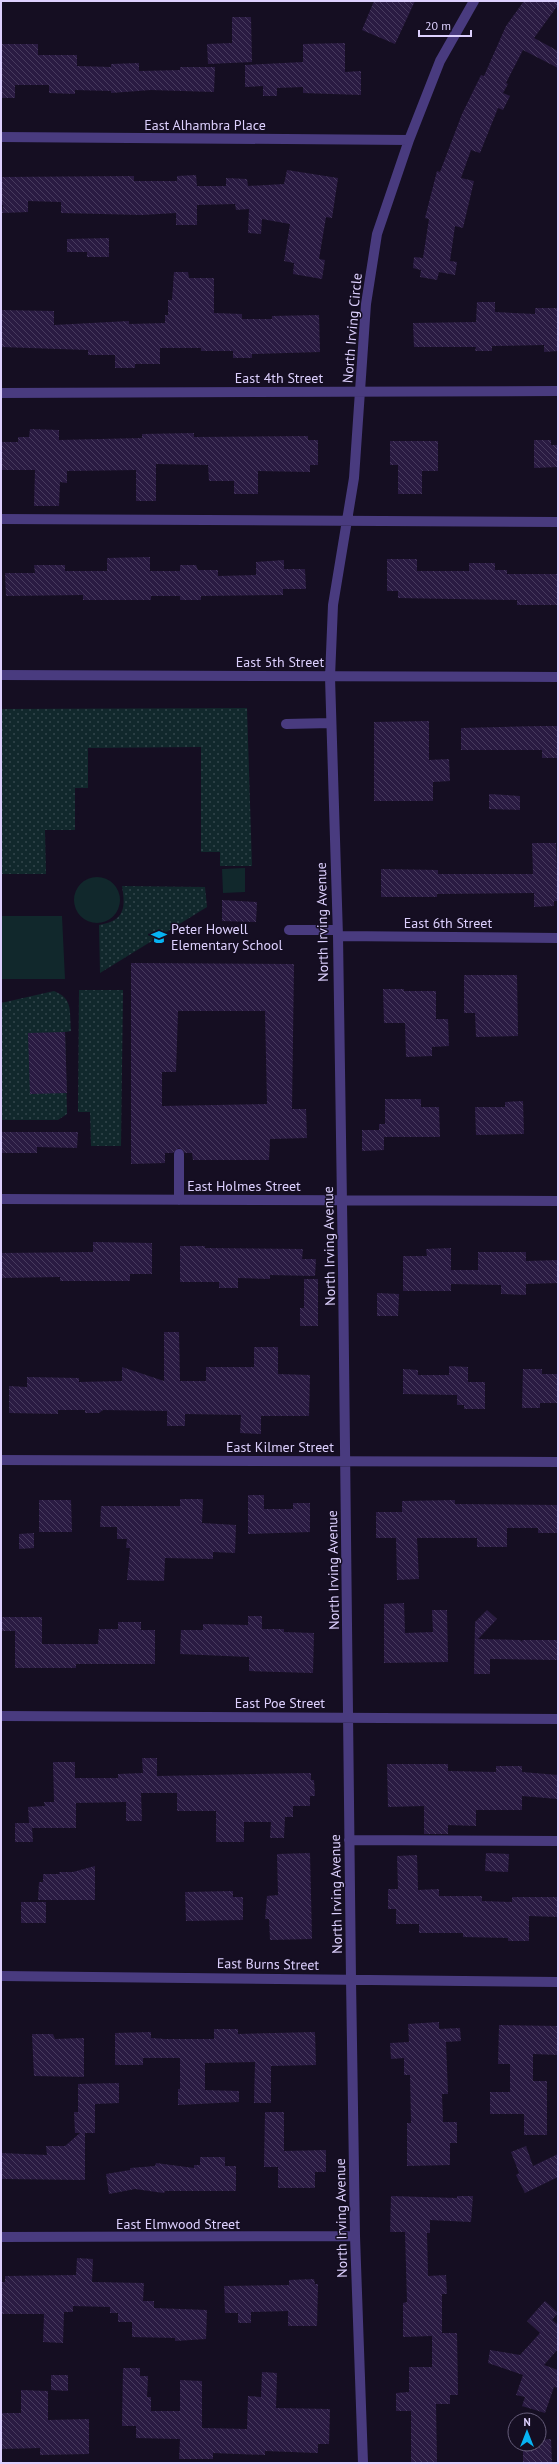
<svg xmlns="http://www.w3.org/2000/svg" width="559" height="2464" font-family="'PT Sans',sans-serif">
  <defs>
    <pattern id="grass-dots" width="8" height="8" patternUnits="userSpaceOnUse"><rect width="8" height="8" fill="#11282c"/><path d="M2 2h.1M6 6h.1" fill="none" stroke="#33464c" stroke-width="1.8" stroke-linecap="round"/></pattern>
    <pattern id="building-back-hatch" width="6" height="6" patternUnits="userSpaceOnUse"><rect width="6" height="6" fill="#2a1b42"/><path d="M-1 5l2 2M0 0l6 6M5-1l2 2" fill="none" stroke="#483b5e"/></pattern>
  </defs>
  <rect width="100%" height="100%" fill="#150e22"/>
  <!-- grass -->
  <path fill="url(#grass-dots)" d="M247 708 252 866H220V852H201V747L88 748V788H75V830H45L46 874H1V709Z
    M122 886 205 887 207 907 100 973 99 925C124 921 126 909 122 886Z
    M79 990H123L121 1146H91L90 1112H78Z
    M54 991C74 999 69 1012 71 1031L65 1032 67 1114 58 1120H1V1003Z"/>
  <!-- park -->
  <path fill="#11282c" d="M245 868V892L223 893 222 869Z
    M74 900a23 23 0 1 1 46 0a23 23 0 1 1-46 0Z
    M1 916H62L65 979H1Z"/>
  <!-- building -->
  <path fill="url(#building-back-hatch)" fill-rule="evenodd" d="M374 1H415L395 44 362 30Z
    M524 1H558V5L534 38 558 51V68L523 50 506 83 508 84 503 93 510 96 503 110 498 108 480 153 471 150 461 178 474 181 463 228 455 226 450 261 457 262 455 275 439 272 437 280 420 277 421 270 413 268 414 257 423 258 429 219 425 218 437 171 440 172 462 114 481 75 484 76 506 26Z
    M232 17H251L252 62 208 64 207 44 232 43Z
    M345 43V72L361 71V95L303 93V87L277 88V96H263V86L245 87V65L303 62V44Z
    M2 44H38V55H77V66L111 67V64L139 63V71L180 70V67H215L214 92 151 90 111 93V91L75 90V94L49 93V85H15V98H1Z
    M287 170 338 178 332 218 326 217 319 259 325 260 322 279 293 274 294 263 284 261 290 224 262 219 261 234 248 233 249 209 236 210 235 204 197 205V225H176V213L142 215 61 213V202L28 201V212L2 213 3 205H1V177L134 176V181H177V176L196 175 197 186H226V178L247 179 248 186 284 184Z
    M109 238V257H87V252H67V239Z
    M174 272H188L189 278H214V313L242 314V319H272V316L319 315 320 352 252 354V358H233V351H201V348H160V364H135V368H115V355H88V350L1 347V310L54 311V325L129 321V324L165 323V315H168V300H172Z
    M477 302H495V312L535 314V308H558V351L544 352V345L492 346V351H475L476 347H414L413 323 476 322Z
    M30 429 59 430V440L142 438V434L194 433V437L308 436V440H318V465H310V472L258 471V494H234V481H209L208 465 156 464V501H136V470L67 471V483L60 482 59 506H34L35 470H1V442H18V437H29Z
    M534 440H551V445H558V467L534 468Z
    M390 441H438V471H422V494H398V465H390Z
    M150 557V571H180V565H196L198 570H218V576L256 575V562L284 560V569H305L306 589H283V595L201 596V600H180V596H151V600H83V595L6 596 5 573H35L34 565H65V571H107V558Z
    M387 559H417V571H469V563H495V570H507V574H558V605H517V600L398 598V591H387Z
    M429 721V760L449 759 450 781 433 782V801H374V722Z
    M542 726H558V758H542V750H461V728Z
    M489 794 520 796V810L489 809Z
    M532 843H556L558 901H554V906L534 907V893L437 894V897H381V869L438 870V874H533Z
    M222 900 257 902 256 922 222 921Z
    M131 963 294 964 292 1109H306L307 1138 270 1139 269 1160H193L192 1153H185L179 1148 173 1153H165V1163L131 1164ZM178 1011H265L267 1104 162 1106V1072H176Z
    M464 975H517L518 1036 476 1037 475 1013H464Z
    M383 989H404V991H436V1019H448L449 1046 432 1047V1056L406 1057 405 1023H384Z
    M65 1032 67 1093 30 1094 28 1033Z
    M385 1099H421V1107H439L440 1137H384V1150L362 1151V1130H379V1124H385Z
    M523 1101 524 1134 476 1135 475 1107H505V1102Z
    M1 1132H78L77 1148 37 1147V1153H1Z
    M93 1242 152 1243V1274H130V1281H60V1277L1 1278V1253L93 1252Z
    M180 1246H205V1248L303 1249 302 1259H316L315 1276 270 1275V1279L238 1278V1288H219V1282H180Z
    M451 1248V1270H478V1252H526V1261L558 1260V1283L526 1284V1295L501 1294V1285L451 1284V1291H403V1256H427L426 1249Z
    M304 1279H318V1326H300V1308H304Z
    M377 1293 399 1294 398 1316H377Z
    M164 1332H179L180 1381H206V1367H254V1347H278V1374L310 1375 309 1416H261V1434L240 1433 241 1415 185 1414V1426H167V1411L103 1410 99 1413H85V1410H58V1414L9 1413V1386L27 1387V1377L79 1378V1382L122 1381V1367L164 1381Z
    M449 1366 468 1367V1382H485V1409H464V1405H457V1395L403 1394V1369L418 1370V1375H449Z
    M523 1369H542V1374H558V1403H540V1408H522Z
    M248 1495H264V1509H293V1503H310V1532L248 1534Z
    M180 1499H203L202 1523 236 1525 235 1553 213 1552V1559L165 1558 164 1581 127 1580 130 1548H126L127 1539H117V1527H100L101 1506H180Z
    M39 1500H71L72 1532H39Z
    M455 1500V1504L558 1505V1533H538V1528H507V1547H477V1538H417L419 1579 397 1580 396 1538H376V1512H402V1501Z
    M34 1533V1548L19 1549V1534Z
    M404 1603 405 1633 433 1632 432 1610H447L448 1662 384 1663V1604Z
    M487 1610 497 1619 478 1639 520 1640 523 1642 522 1640H558V1660L490 1659V1674H474L475 1622Z
    M248 1616H262V1629H284V1632L314 1633 313 1673 249 1671V1657L180 1654 181 1630H203V1624L248 1625Z
    M1 1617H42V1644H98L99 1629H118V1622H141V1630H155V1664H76V1668H15V1631H1Z
    M142 1758H157V1776L311 1773V1780H314L315 1796H310V1806H293V1817H285L284 1838H270L271 1822H244V1842H216V1811H177V1793H141L142 1821H126V1802L76 1803V1828H32L33 1842H15V1823H29L28 1807 45 1806 44 1802H54L53 1762H75V1778H118V1774L143 1773Z
    M387 1764H448V1771L496 1772V1766H522V1772L558 1775V1799L522 1796V1810H476V1826L448 1825V1834H424V1806L388 1807Z
    M310 1853 312 1939 270 1940 269 1919H265L267 1896 278 1895 277 1854Z
    M486 1853 509 1854 508 1872 485 1871Z
    M417 1855 418 1890 439 1889V1896H482V1901L512 1902V1897H558V1917L529 1916V1941H508V1938L463 1937V1933H419V1924H396V1909H388V1889H398L397 1856Z
    M95 1866V1900H38L39 1882H43V1874H60L59 1872H73Z
    M233 1891V1897H243V1920L186 1921 185 1892Z
    M21 1902H46V1923H21Z
    M439 2022V2029L460 2028 461 2041 446 2042 448 2094H442L443 2122H457V2143H450V2165L407 2166V2123H411L410 2075H404V2058L391 2059 390 2043 409 2042 408 2024Z
    M499 2025 558 2026V2055L533 2054V2081H547V2135H524V2114H490V2092H510V2064H498Z
    M214 2029H238V2034L315 2032 316 2065 271 2066V2103H254L255 2062 205 2063V2090L239 2091V2102L178 2105V2089H180V2058H143V2065H115V2033L151 2032V2038L165 2039H214Z
    M32 2034H53L55 2039 84 2038V2077L34 2076Z
    M119 2083V2103L95 2104V2133H85V2180L1 2179V2153L47 2155 46 2146H65L80 2133H75L74 2112H78V2084Z
    M265 2112H284V2151L326 2150V2172H315V2188H278V2167H264Z
    M526 2146 533 2166 558 2154V2177L525 2193 516 2175 519 2173 511 2152Z
    M200 2157H225V2166H236V2191H165L164 2193 135 2189 109 2194 106 2174 130 2170V2168L155 2166 156 2163 194 2168V2165H200Z
    M391 2196 457 2198V2196H473L471 2222 430 2220V2233H427L428 2276 446 2275 447 2294H442V2333H457L458 2395H450V2404H436L437 2463H411V2411H396V2393L409 2392V2367H432V2336L403 2337V2303L407 2302 405 2232H390Z
    M77 2258 93 2259 92 2282 144 2283 143 2301H154V2308L207 2310 206 2339 175 2341V2338L132 2337V2322H118V2313H110V2307L73 2306V2312H64L63 2343 43 2342 44 2314H1V2282H5V2276L76 2275Z
    M314 2279 315 2284H318L317 2326H288V2311L251 2312V2323H238V2313H225L224 2286 289 2285V2280Z
    M545 2301 558 2313 552 2320 558 2325V2349L544 2365 558 2370V2388L554 2387 545 2413 522 2406 525 2397 516 2395 523 2375 488 2363 490 2350 520 2355 540 2333 527 2321Z
    M123 2368H140V2376H148L147 2397H151V2411H180V2380L202 2381V2428L247 2429 248 2396 261 2397 262 2372 277 2373 276 2408 330 2409 329 2444H318V2453L265 2451V2455L213 2453V2459H179L180 2439 136 2438V2426H122Z
    M51 2375H68V2391L51 2390Z
    M21 2390 48 2391V2420L89 2419V2454L40 2455V2448L1 2449V2413H21Z
    M551 2439 552 2463H523V2444H539V2440Z"/>
  <g fill="none" stroke-linecap="round" stroke-linejoin="round">
    <!-- minor -->
    <path stroke="#493b7f" stroke-width="10" d="M1 137 409 140
      M1 393 558 391
      M1 519 558 522
      M1 675 558 677
      M286 724 331 723
      M289 930H336
      M338 936 558 938
      M179 1154V1200
      M1 1199 558 1201
      M1 1460 558 1462
      M1 1716 558 1719
      M349 1840 558 1841
      M1 1976 558 1982
      M1 2237 355 2236
      M363 2463 355 2236 351 1979 343 1270 338 936 330 677 333 605 354 478 366 304 377 234 409 140 440 61 474 1"/>
  </g>
  <!-- icons -->
  <defs>
    <symbol id="school-bare" viewBox="-9 -9 18 18"><path d="M0-5L7-2L0 1L-7-2ZM-4 1L0 2.5L4 1V4Q0 6-4 4Z" fill="#07b3f3" stroke="#150e22" stroke-width="2.5" paint-order="stroke"/></symbol>
  </defs>
  <g fill-rule="evenodd">
    <use href="#school-bare" x="148" y="926" width="22" height="22"/>
  </g>
  <g text-anchor="middle" stroke-width="3" stroke-linejoin="round" paint-order="stroke">
    <!-- street labels -->
    <g font-size="14" fill="#ddd0fe" stroke="#150e22">
      <text x="205" y="130">East Alhambra Place</text>
      <text transform="translate(352 328) rotate(-85)" y="5">North Irving Circle</text>
      <text x="279" y="383">East 4th Street</text>
      <text x="280" y="667">East 5th Street</text>
      <text transform="translate(322 922) rotate(-91)" y="5">North Irving Avenue</text>
      <text x="448" y="928">East 6th Street</text>
      <text x="244" y="1191">East Holmes Street</text>
      <text transform="translate(329 1246) rotate(-91)" y="5">North Irving Avenue</text>
      <text x="280" y="1452">East Kilmer Street</text>
      <text transform="translate(333 1570) rotate(-91)" y="5">North Irving Avenue</text>
      <text x="280" y="1708">East Poe Street</text>
      <text transform="translate(336 1894) rotate(-91)" y="5">North Irving Avenue</text>
      <text transform="translate(268 1964) rotate(1)" y="5">East Burns Street</text>
      <text transform="translate(341 2218) rotate(-91)" y="5">North Irving Avenue</text>
      <text x="178" y="2229">East Elmwood Street</text>
    </g>
    <!-- poi labels -->
    <g font-size="14" fill="#ddd0fe" stroke="#150e22" text-anchor="start">
      <text x="171" y="934">Peter Howell<tspan x="171" dy="16">Elementary School</tspan></text>
    </g>
  </g>
  <!-- border -->
  <rect width="559" height="2464" fill="none" stroke="#ddd0fe" stroke-width="4"/>
  <!-- north arrow -->
  <g transform="translate(527 2432)"><circle r="19" fill="#150e22" stroke="#655c7a"/>
  <path d="M0-3L7 15L0 10L-7 15Z" fill="#07b3f3"/>
  <text y="-6" font-size="11" font-weight="bold" text-anchor="middle" fill="#ddd0fe">N</text>
  </g>
  <!-- scale -->
  <path d="M419 30v6h52v-6" fill="none" stroke="#ddd0fe" stroke-width="2"/>
  <text x="425" y="30" font-size="12" fill="#ddd0fe" stroke="#150e22" stroke-width="3" paint-order="stroke">20 m</text>
</svg>
